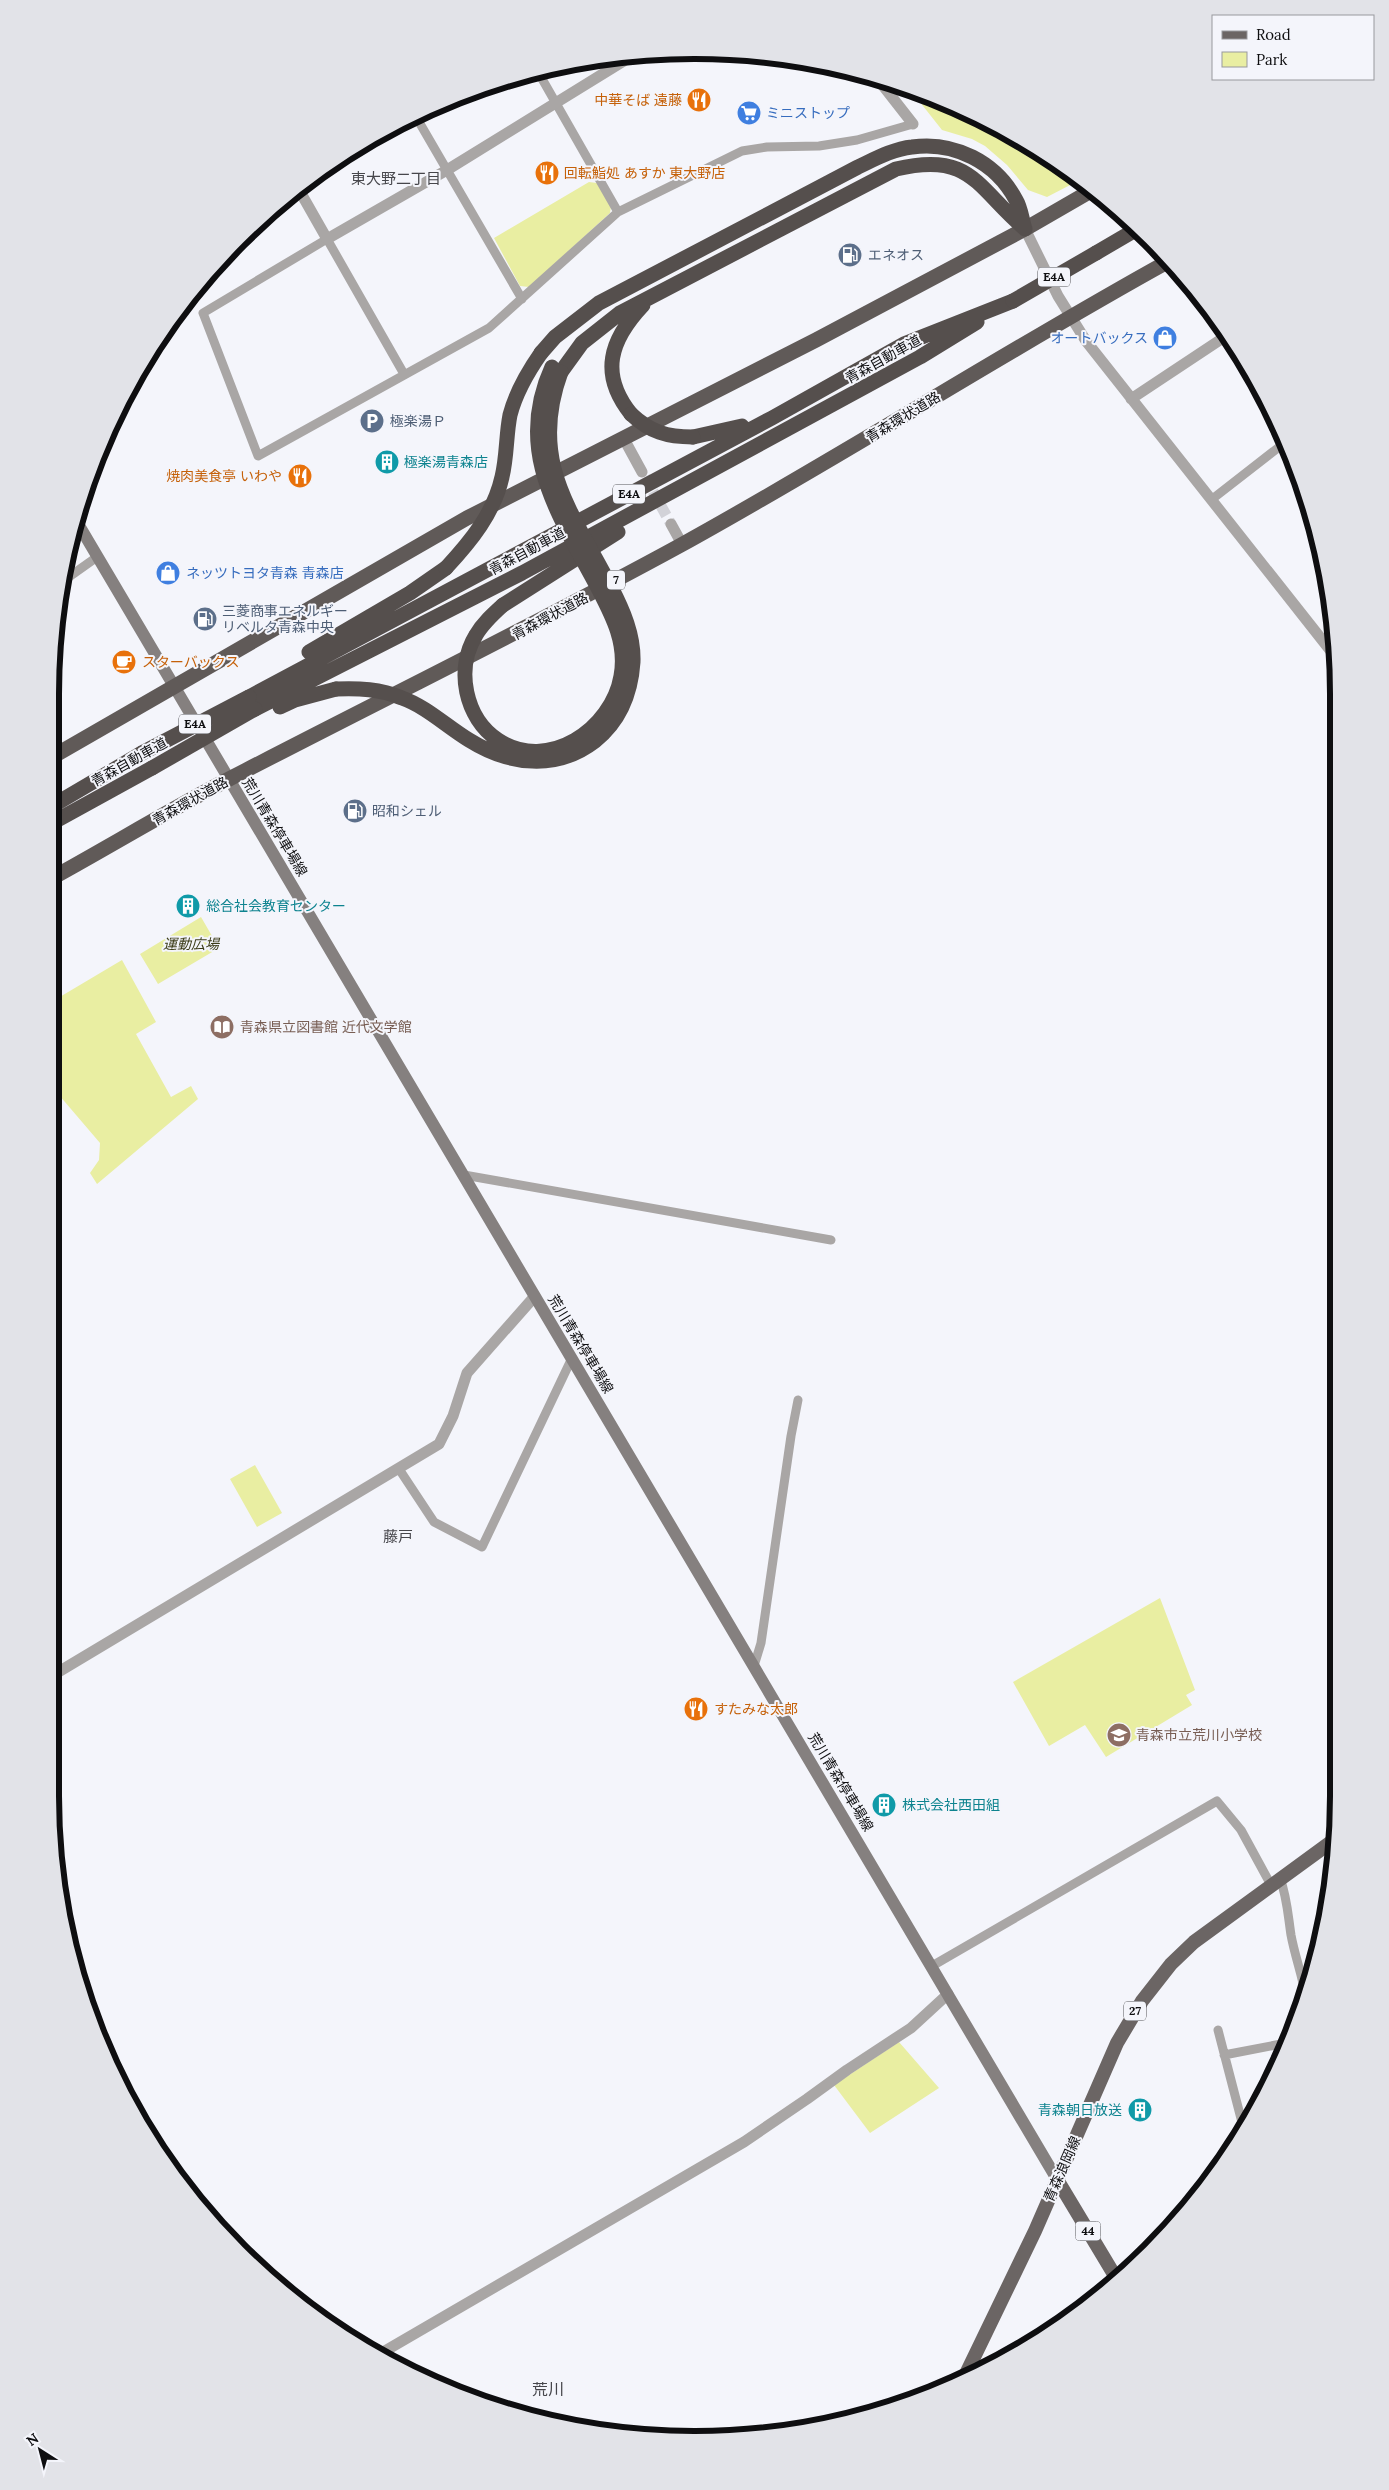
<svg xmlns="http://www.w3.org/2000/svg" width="1389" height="2490" font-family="Lora,'Noto Sans JP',serif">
  <rect width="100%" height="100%" fill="#f4f5fb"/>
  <!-- green -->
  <path fill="#e9eea2" d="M908 87 1017 136 1076 182 1047 197 1028 190 1007 165 985 146 972 139 942 130Z
    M589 182 597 183 611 206 610 213 529 287 520 286 494 238Z
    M201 917 219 948 158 984 140 954Z
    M122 960 156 1022 136 1034 171 1097 191 1086 198 1099 97 1184 90 1173 99 1160 100 1143 53 1088V1001Z
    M255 1465 282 1513 257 1527 230 1479Z
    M1160 1598 1195 1690 1186 1695 1192 1705 1106 1757 1085 1725 1049 1746 1013 1682Z
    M899 2042 939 2088 870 2133 834 2085Z"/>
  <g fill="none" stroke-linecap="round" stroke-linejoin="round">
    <!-- tertiary-tunnel -->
    <path stroke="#d2d2d8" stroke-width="11" stroke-dasharray="11 5.5" stroke-linecap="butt" d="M645 477 671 524"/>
    <!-- minor -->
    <path stroke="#a9a6a5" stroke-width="9" d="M537 70 618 212
      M415 115 522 299
      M404 374 327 239 203 313 258 456 489 328 618 212 742 151 767 147 819 146 857 140 913 124
      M1211 500 1283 444
      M66 579 97 557
      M464 1175 831 1240
      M399 1469 434 1522 482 1547 572 1358
      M754 1666 761 1643 791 1436 798 1400
      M1280 1878C1287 1897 1288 1915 1291 1935 1295 1957 1303 1977 1306 1999
      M932 1966 1217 1801 1241 1830 1271 1885
      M1218 2030 1244 2130
      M1224 2055 1286 2043"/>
    <!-- tertiary -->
    <path stroke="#a9a6a5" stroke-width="11" d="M877 78 913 124
      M298 188 327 239 447 170 635 54
      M1025 229 1058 296 1086 341 1334 655
      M1131 399 1229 334
      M624 439 642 472
      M671 524 682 544
      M55 1674 439 1444 453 1416 467 1373 535 1296
      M378 2355 744 2142 807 2099 847 2070 911 2028 948 1994"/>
    <!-- secondary -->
    <path stroke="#85807f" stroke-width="12" d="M77 522 1058 2181"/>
    <!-- primary -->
    <path stroke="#6b6564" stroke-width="14" d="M1058 2181 1118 2281
      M963 2380 1035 2231 1117 2043 1142 2001 1171 1964 1194 1942 1338 1837"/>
    <!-- trunk -->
    <path stroke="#605a58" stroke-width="15" d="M52 757 467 518 816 340 1025 229 1089 192
      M52 878C112 845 171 809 231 778 381 700 533 626 681 545 846 454 1004 352 1169 261"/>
    <!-- motorway -->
    <path stroke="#554f4d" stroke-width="15" d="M1096 253 1137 229
      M541 353 555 337 599 303 858 167C875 159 893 149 912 147 954 141 996 162 1016 200 1021 208 1022 220 1025 229
      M561 372 582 343 620 313 896 169C971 151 976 187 1025 229
      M631 414C599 374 610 340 643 305
      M693 437 742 426
      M503 605 618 532
      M309 652 410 593 446 568
      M249 697 772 418 904 344 1013 301
      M280 707 295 700 336 689
      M255 709 522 573 920 357 977 322
      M52 806 142 753
      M52 823 152 768"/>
    <!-- motorway-bridge -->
    <path stroke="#554f4d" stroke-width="15" d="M1013 301 1096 253
      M631 414C650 432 667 437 693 437
      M446 568C471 541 494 513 502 477 507 457 506 435 510 415 516 392 527 373 541 353
      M503 605C493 614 483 623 476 635 455 669 465 718 498 740 548 773 612 729 621 676 627 644 613 617 599 590 560 516 513 452 552 367
      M336 689C359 688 380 689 402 698 427 707 446 726 469 740 509 765 556 771 595 741 620 721 631 692 633 662 634 635 623 610 611 587 572 511 528 462 561 372
      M142 753 249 697
      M152 768 255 709"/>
  </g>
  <!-- icons -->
  <defs>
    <symbol id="restaurant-disc" viewBox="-11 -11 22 22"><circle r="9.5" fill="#e8710a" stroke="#f4f5fb"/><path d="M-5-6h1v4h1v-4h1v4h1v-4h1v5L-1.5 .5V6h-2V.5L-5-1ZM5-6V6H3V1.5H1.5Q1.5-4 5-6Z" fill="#fff"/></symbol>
    <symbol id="supermarket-disc" viewBox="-11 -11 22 22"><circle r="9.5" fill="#3f7fe0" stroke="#f4f5fb"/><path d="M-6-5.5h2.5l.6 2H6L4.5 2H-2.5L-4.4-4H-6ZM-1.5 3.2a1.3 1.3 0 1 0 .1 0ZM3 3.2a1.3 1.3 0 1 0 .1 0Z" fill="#fff"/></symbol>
    <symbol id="fuel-disc" viewBox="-11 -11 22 22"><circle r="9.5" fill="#5c6f8a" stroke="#f4f5fb"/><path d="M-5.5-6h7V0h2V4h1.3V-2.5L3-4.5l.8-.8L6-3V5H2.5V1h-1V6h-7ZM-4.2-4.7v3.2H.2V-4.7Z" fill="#fff"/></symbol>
    <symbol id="shop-disc" viewBox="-11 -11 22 22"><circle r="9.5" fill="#3f7fe0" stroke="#f4f5fb"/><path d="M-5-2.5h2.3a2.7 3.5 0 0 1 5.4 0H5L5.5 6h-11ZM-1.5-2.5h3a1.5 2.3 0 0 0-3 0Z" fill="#fff"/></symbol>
    <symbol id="parking-disc" viewBox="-11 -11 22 22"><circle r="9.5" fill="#5c6f8a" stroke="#f4f5fb"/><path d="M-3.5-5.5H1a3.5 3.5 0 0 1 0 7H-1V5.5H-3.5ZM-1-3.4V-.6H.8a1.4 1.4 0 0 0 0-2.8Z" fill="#fff"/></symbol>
    <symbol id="building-disc" viewBox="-11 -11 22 22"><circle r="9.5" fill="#0f9aa8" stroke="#f4f5fb"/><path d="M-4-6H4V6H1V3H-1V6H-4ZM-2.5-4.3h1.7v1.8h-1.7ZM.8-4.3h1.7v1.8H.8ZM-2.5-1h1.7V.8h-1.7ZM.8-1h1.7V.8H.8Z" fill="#fff"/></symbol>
    <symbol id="cafe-disc" viewBox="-11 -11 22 22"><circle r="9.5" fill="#e8710a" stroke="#f4f5fb"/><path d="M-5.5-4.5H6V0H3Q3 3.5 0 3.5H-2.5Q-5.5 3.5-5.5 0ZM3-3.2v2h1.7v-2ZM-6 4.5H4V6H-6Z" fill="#fff"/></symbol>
    <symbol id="library-disc" viewBox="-11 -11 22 22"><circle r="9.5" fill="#8d6e63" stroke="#f4f5fb"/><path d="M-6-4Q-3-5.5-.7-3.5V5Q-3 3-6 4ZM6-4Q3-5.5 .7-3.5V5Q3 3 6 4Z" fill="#fff"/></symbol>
    <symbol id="school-disc" viewBox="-11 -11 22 22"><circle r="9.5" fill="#8d6e63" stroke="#f4f5fb"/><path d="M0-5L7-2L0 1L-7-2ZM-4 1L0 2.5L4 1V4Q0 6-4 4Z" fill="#fff"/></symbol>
  </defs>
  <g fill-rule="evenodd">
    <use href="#restaurant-disc" x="685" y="86" width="28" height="28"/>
    <use href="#supermarket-disc" x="735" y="99" width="28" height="28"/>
    <use href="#restaurant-disc" x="533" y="159" width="28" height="28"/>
    <use href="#fuel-disc" x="836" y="241" width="28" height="28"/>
    <use href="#shop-disc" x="1151" y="324" width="28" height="28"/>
    <use href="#parking-disc" x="358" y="407" width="28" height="28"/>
    <use href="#building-disc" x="373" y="448" width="28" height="28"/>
    <use href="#restaurant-disc" x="286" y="462" width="28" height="28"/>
    <use href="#shop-disc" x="154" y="559" width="28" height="28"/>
    <use href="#fuel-disc" x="191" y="605" width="28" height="28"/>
    <use href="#cafe-disc" x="110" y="648" width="28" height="28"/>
    <use href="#fuel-disc" x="341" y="797" width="28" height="28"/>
    <use href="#building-disc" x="174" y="892" width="28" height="28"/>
    <use href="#library-disc" x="208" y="1013" width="28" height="28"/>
    <use href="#restaurant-disc" x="682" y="1695" width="28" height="28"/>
    <use href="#school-disc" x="1105" y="1721" width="28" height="28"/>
    <use href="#building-disc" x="870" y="1791" width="28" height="28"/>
    <use href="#building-disc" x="1126" y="2096" width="28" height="28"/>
  </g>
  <g text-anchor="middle" stroke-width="4" stroke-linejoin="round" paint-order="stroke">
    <!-- shield labels -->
    <g fill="#f4f5fb" stroke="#535356" stroke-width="1">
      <rect x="1038" y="267.5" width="32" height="19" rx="4"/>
      <rect x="613" y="484.5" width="32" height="19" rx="4"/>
      <rect x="607" y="570.5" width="18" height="19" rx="4"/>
      <rect x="179" y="714.5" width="32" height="19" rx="4"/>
      <rect x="1124" y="2001.5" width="22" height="19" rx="4"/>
      <rect x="1075.5" y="2221.5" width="25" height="19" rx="4"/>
    </g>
    <g font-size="12" font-weight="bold" fill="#0e0e10">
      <text x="1054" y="281">E4A</text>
      <text x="629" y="498">E4A</text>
      <text x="616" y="584">7</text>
      <text x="195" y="728">E4A</text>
      <text x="1135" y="2015">27</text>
      <text x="1088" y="2235">44</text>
    </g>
    <!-- food labels -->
    <g font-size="14" fill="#c56008" stroke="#f4f5fb" text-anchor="start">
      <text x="682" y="105" text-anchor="end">中華そば 遠藤</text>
      <text x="564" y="178">回転鮨処 あすか 東大野店</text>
      <text x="282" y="481" text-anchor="end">焼肉美食亭 いわや</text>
      <text x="142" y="667">スターバックス</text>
      <text x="714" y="1714">すたみな太郎</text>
    </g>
    <!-- shop labels -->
    <g font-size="14" fill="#366cbe" stroke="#f4f5fb" text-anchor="start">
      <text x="766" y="118">ミニストップ</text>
      <text x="1148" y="343" text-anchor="end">オートバックス</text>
      <text x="186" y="578">ネッツトヨタ青森 青森店</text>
    </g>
    <!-- service labels -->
    <g font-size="14" fill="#4e5e75" stroke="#f4f5fb" text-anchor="start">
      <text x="868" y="260">エネオス</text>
      <text x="390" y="426">極楽湯Ｐ</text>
      <text x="222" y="616">三菱商事エネルギー<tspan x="222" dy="16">リベルタ青森中央</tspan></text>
      <text x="372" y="816">昭和シェル</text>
    </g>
    <!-- street labels -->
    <g font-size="14" fill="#0e0e10" stroke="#f4f5fb">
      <text transform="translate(883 359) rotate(-29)" y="5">青森自動車道</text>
      <text transform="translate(903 417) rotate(-31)" y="5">青森環状道路</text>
      <text transform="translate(527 551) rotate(-28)" y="5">青森自動車道</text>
      <text transform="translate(550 616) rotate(-28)" y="5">青森環状道路</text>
      <text transform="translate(129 762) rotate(-29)" y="5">青森自動車道</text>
      <text transform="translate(190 801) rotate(-29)" y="5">青森環状道路</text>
      <text transform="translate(275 827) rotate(59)" y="5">荒川青森停車場線</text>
      <text transform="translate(581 1344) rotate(59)" y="5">荒川青森停車場線</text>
      <text transform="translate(841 1782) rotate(59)" y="5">荒川青森停車場線</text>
      <text transform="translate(1062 2169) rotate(-66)" y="5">青森浪岡線</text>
    </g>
    <!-- culture labels -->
    <g font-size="14" fill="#0d838f" stroke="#f4f5fb" text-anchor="start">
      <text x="404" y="467">極楽湯青森店</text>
      <text x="206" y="911">総合社会教育センター</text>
      <text x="902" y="1810">株式会社西田組</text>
      <text x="1122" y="2115" text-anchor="end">青森朝日放送</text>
    </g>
    <!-- park labels -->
    <g font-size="14" font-style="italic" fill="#3c3d19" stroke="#f4f5fb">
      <text x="191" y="949">運動広場</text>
    </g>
    <!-- education labels -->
    <g font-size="14" fill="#785e54" stroke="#f4f5fb" text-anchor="start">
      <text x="240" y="1032">青森県立図書館 近代文学館</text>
      <text x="1136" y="1740">青森市立荒川小学校</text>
    </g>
    <!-- neighbourhood labels -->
    <g font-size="15" fill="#46464b" stroke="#f4f5fb">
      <text x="396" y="184">東大野二丁目</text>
      <text x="398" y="1542">藤戸</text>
    </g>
    <!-- quarter labels -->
    <g font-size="16" fill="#46464b" stroke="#f4f5fb">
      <text x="548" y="2395">荒川</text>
    </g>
  </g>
  <!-- crop -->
  <path d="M0 0H1389V2490H0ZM694 59H695A635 635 0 0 1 1330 694V1796A635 635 0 0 1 695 2431H694A635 635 0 0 1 59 1796V694A635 635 0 0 1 694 59Z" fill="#e2e3e8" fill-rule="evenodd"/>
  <path fill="none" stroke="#0e0e10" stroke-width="6" d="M694 59H695A635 635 0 0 1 1330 694V1796A635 635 0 0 1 695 2431H694A635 635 0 0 1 59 1796V694A635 635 0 0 1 694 59Z"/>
  <!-- legend -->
  <rect x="1212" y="15" width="162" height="65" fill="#f4f5fb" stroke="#98999d"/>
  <rect x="1222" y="31" width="25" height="8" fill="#6b6564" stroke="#98999d"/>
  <text x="1256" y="40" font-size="15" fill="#0e0e10">Road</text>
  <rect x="1222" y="52" width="25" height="15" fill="#e9eea2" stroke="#98999d"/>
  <text x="1256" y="65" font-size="15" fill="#0e0e10">Park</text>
  <!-- north arrow -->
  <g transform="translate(40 2450) rotate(324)" stroke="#f4f5fb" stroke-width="4" paint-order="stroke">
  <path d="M0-4L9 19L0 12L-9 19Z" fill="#0e0e10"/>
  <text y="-8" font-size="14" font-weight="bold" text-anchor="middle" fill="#0e0e10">N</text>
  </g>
</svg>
